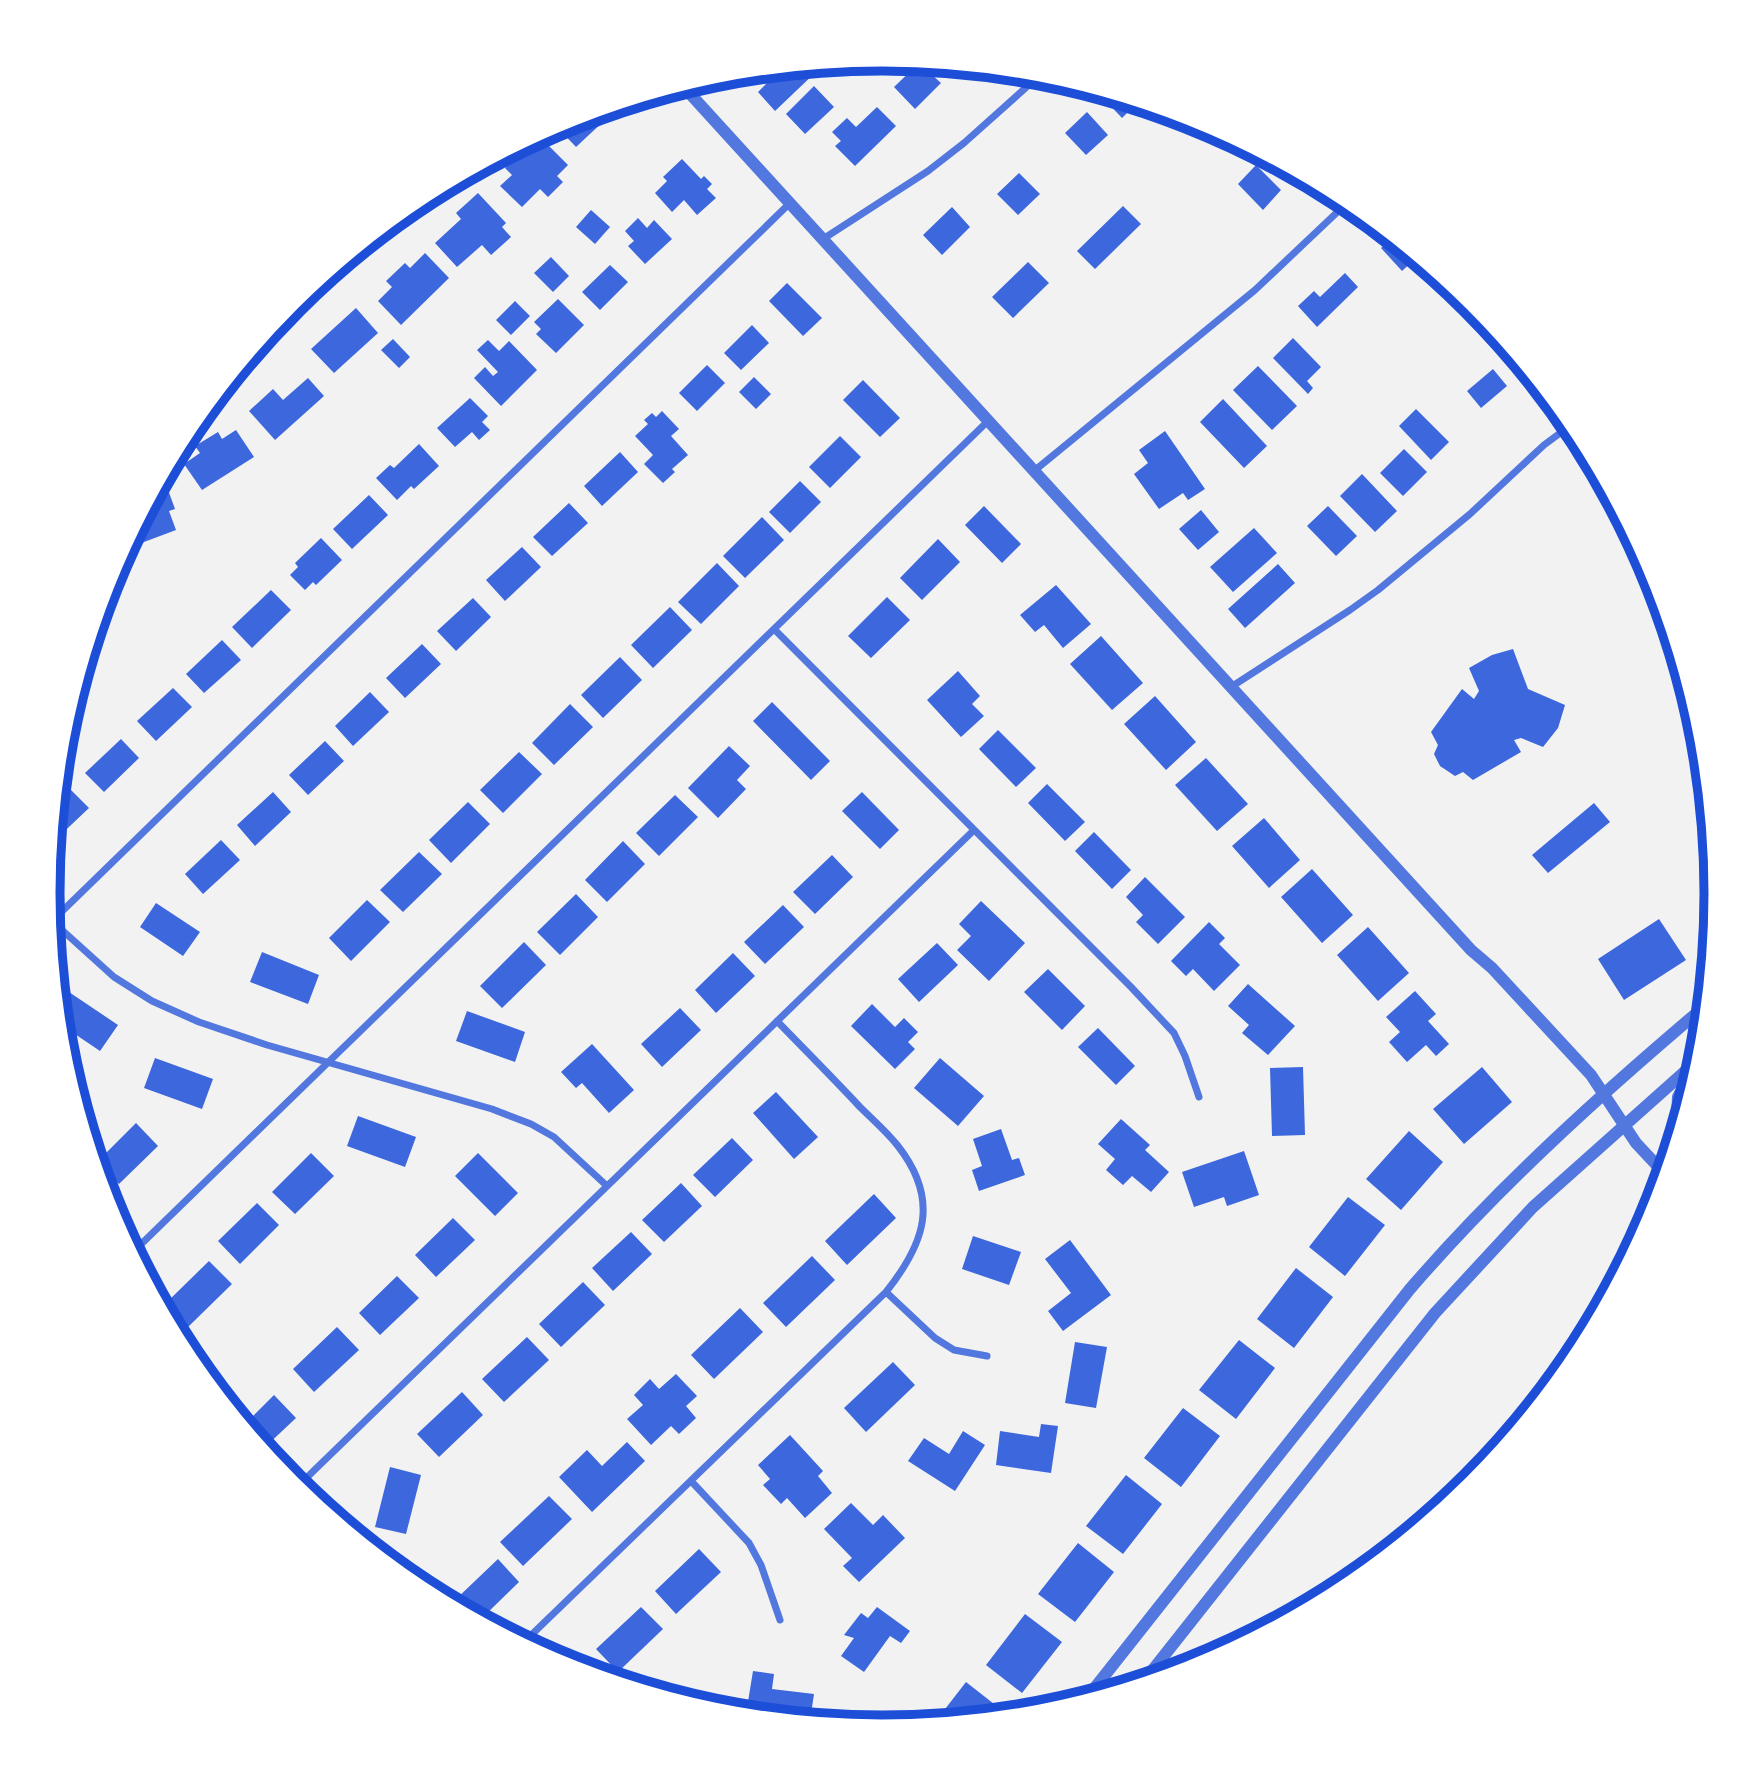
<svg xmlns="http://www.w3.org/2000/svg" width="1763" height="1787" font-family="'Varela Round',sans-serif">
  <rect width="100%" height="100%" fill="#f2f2f2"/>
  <!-- building -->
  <path fill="#3d67dc" d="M919 63 941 83 915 109 894 87Z
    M814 66 818 70 775 111 758 92 778 72 776 70Z
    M814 86 834 107 805 134 786 114Z
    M1108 95 1144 106 1138 112 1133 107 1122 118 1104 99Z
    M621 105 576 147 556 126 563 123Z
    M877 107 896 126 855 166 835 146 841 141 832 132 847 118 856 127Z
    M1087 112 1108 135 1086 155 1065 133Z
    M543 140 568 165 557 176 563 182 548 197 540 189 522 207 500 186 512 175 505 168 526 147 531 152Z
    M682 159 701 179 704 176 712 184 707 189 716 198 697 215 684 200 672 212 655 193 667 181 663 177Z
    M1256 165 1281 190 1263 210 1238 184Z
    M1019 173 1040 194 1018 215 997 194Z
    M478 193 506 223 502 227 511 237 491 255 482 245 457 267 435 243 461 219 456 213Z
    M1123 206 1141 224 1095 269 1077 251Z
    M952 207 970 227 942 255 923 235Z
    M591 210 610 227 595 244 576 227Z
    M638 218 647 228 654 220 672 239 645 264 628 246 634 241 625 231Z
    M1392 238 1416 258 1402 271 1381 248Z
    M425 253 449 278 401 325 378 301 392 287 386 281 405 263 410 268Z
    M551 257 569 276 553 292 534 273Z
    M1028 262 1049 283 1013 318 992 297Z
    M610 265 628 282 600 310 582 292Z
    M1345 273 1358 287 1317 327 1298 306 1314 291 1320 297Z
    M787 283 822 318 803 336 769 301Z
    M558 299 584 325 556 353 536 334 541 329 534 322Z
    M515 301 530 316 511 335 496 320Z
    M356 308 378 333 334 373 311 349Z
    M752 325 769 343 741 370 724 353Z
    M1293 338 1321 367 1307 381 1313 388 1308 394 1273 358Z
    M393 339 410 357 399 368 381 350Z
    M488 340 499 351 509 341 537 370 501 406 474 378 485 367 493 376 498 372 477 350Z
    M707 365 725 383 697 411 679 393Z
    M1258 366 1297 406 1272 430 1233 390Z
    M1493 369 1507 386 1481 408 1467 391Z
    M754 377 771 394 756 409 739 392Z
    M308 378 324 396 275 440 249 411 273 389 283 400Z
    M863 380 900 418 880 437 843 400Z
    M470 398 488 416 482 422 490 430 479 440 472 432 455 447 437 428Z
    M1223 399 1267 446 1244 468 1200 422Z
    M1416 409 1449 442 1431 460 1399 426Z
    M662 411 679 429 671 436 688 455 672 469 675 472 663 483 644 464 653 455 635 436 648 424 644 420 652 413 656 417Z
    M236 430 254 457 202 490 184 464 200 453 195 446 218 432 222 439Z
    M1165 431 1205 489 1188 500 1183 493 1159 509 1134 474 1148 463 1139 450Z
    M840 436 861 457 830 488 809 467Z
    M419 444 439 466 414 489 411 486 397 500 376 478 390 465 394 468Z
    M1404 449 1427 472 1403 496 1380 473Z
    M620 452 638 472 602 506 584 486Z
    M1362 474 1397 511 1375 532 1340 496Z
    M163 476 175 509 169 511 176 530 128 548 127 544Z
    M800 481 821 502 790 533 769 512Z
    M369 495 388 515 352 549 333 529Z
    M569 503 588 523 552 556 533 537Z
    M984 506 1021 544 1002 563 965 525Z
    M1328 506 1357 536 1336 556 1307 526Z
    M1201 510 1219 532 1198 550 1179 529Z
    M762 517 784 540 745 578 723 556Z
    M1254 528 1277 553 1233 592 1210 567Z
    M321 538 342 560 316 585 313 582 305 590 290 575 298 567 295 563Z
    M938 539 960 562 922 600 900 578Z
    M522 547 541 567 505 601 486 580Z
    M717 563 739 586 701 624 678 602Z
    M1278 564 1295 583 1245 628 1228 609Z
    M1056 585 1091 624 1063 648 1044 625 1035 632 1020 615Z
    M271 590 291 610 252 648 232 627Z
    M887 597 910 620 871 658 848 636Z
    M473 598 491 617 456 651 437 631Z
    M670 607 692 630 653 668 631 645Z
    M1101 636 1143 683 1112 710 1070 664Z
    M222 640 241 660 204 693 186 674Z
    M422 644 441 664 405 698 386 678Z
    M1513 649 1528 689 1565 705 1558 728 1543 747 1521 738 1514 740 1521 752 1473 780 1463 772 1455 776 1440 766 1434 754 1438 745 1431 732 1462 689 1474 699 1479 691 1469 668 1492 655Z
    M620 657 642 680 603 718 581 695Z
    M958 671 980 696 972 704 984 716 961 737 927 700Z
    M173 688 192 707 156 741 137 721Z
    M370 692 389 712 353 746 335 726Z
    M1155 696 1196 742 1166 770 1124 724Z
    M772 702 830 761 811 780 753 721Z
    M570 704 593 727 554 765 532 743Z
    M998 730 1036 768 1016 787 979 749Z
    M121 739 139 758 104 792 85 773Z
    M325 741 344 761 308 795 289 775Z
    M729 746 750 766 737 780 746 789 718 818 688 788Z
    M519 752 542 774 503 813 480 790Z
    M1206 758 1248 804 1217 831 1175 785Z
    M1047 784 1085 822 1065 841 1028 803Z
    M70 789 89 808 52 843 56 802Z
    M273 792 291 812 255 846 237 825Z
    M862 792 899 830 880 849 842 811Z
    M675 795 698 817 659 856 636 833Z
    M468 802 490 824 451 863 429 840Z
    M1594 803 1610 822 1548 873 1532 855Z
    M1264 818 1300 860 1269 888 1232 846Z
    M1094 832 1131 870 1112 889 1075 851Z
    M221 840 240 860 203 894 185 874Z
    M623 841 645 864 607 902 585 880Z
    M419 852 442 874 403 912 380 890Z
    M832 855 853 877 815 914 793 892Z
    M1312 869 1353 915 1322 943 1281 897Z
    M1145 877 1185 917 1158 944 1136 922 1143 915 1126 897Z
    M576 894 598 917 560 955 537 932Z
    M367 900 390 922 351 961 329 938Z
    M981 901 1025 943 989 981 957 950 971 936 959 924Z
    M156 903 200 932 183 956 140 927Z
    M783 905 804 927 765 964 744 942Z
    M1659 919 1686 960 1624 1000 1598 959Z
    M1209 922 1225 938 1219 944 1240 965 1214 991 1193 969 1186 976 1171 961Z
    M1368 927 1409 973 1378 1001 1337 955Z
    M524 942 546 965 502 1008 480 986Z
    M937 943 958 965 919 1002 898 979Z
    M262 952 319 975 308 1004 250 982Z
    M733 953 755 976 716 1013 695 990Z
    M1048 969 1085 1006 1062 1030 1024 992Z
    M1248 984 1295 1026 1268 1055 1242 1033 1249 1025 1228 1006Z
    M66 990 118 1025 100 1051 60 1024 58 1003Z
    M1415 991 1436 1014 1428 1021 1449 1044 1436 1056 1426 1045 1407 1062 1389 1042 1400 1032 1386 1017Z
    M872 1004 895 1027 904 1018 918 1032 908 1042 915 1049 895 1069 851 1026Z
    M680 1008 701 1030 662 1067 641 1044Z
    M467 1011 525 1032 515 1062 456 1041Z
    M1098 1028 1135 1066 1116 1085 1078 1047Z
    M592 1044 634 1090 609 1113 582 1083 576 1088 561 1072Z
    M155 1058 213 1079 202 1109 144 1088Z
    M940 1058 984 1096 958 1126 914 1088Z
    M1303 1067 1305 1135 1272 1136 1270 1068Z
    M1482 1067 1512 1102 1464 1144 1433 1109Z
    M776 1092 818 1137 794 1159 753 1113Z
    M358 1116 416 1137 405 1167 347 1146Z
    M1121 1119 1150 1145 1145 1150 1169 1172 1151 1192 1132 1176 1123 1185 1106 1170 1115 1159 1098 1144Z
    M136 1123 158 1146 119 1184 97 1162Z
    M1001 1129 1012 1160 1019 1158 1025 1175 979 1191 972 1170 982 1166 973 1139Z
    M1409 1131 1443 1162 1401 1210 1366 1179Z
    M732 1138 753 1160 715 1197 693 1175Z
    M1244 1151 1259 1195 1227 1206 1224 1197 1194 1207 1182 1172Z
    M311 1153 334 1176 295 1214 272 1192Z
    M478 1153 518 1193 495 1216 455 1176Z
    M681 1183 702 1206 664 1242 642 1220Z
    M874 1194 896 1218 847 1265 825 1241Z
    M1348 1197 1385 1225 1345 1276 1309 1247Z
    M257 1203 279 1225 240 1264 218 1241Z
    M453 1218 475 1240 436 1277 415 1255Z
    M631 1232 652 1254 613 1291 592 1268Z
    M973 1236 1021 1252 1009 1285 962 1269Z
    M1070 1240 1111 1295 1063 1331 1048 1311 1071 1293 1045 1259Z
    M812 1256 835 1280 786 1327 763 1303Z
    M209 1261 232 1284 188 1327 165 1304Z
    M1296 1268 1333 1297 1294 1348 1257 1319Z
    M397 1276 419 1298 380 1335 359 1313Z
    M583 1282 605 1305 561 1347 539 1324Z
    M740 1308 763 1332 714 1379 691 1355Z
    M337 1327 359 1350 314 1392 293 1369Z
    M527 1337 549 1360 504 1402 482 1379Z
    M1239 1340 1275 1368 1236 1419 1199 1390Z
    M1075 1342 1107 1347 1096 1408 1065 1403Z
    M893 1362 915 1385 866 1432 844 1408Z
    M676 1374 697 1396 686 1406 696 1418 679 1434 671 1426 651 1445 627 1419 643 1405 634 1395 650 1379 659 1389Z
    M462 1392 483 1415 439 1457 417 1434Z
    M274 1395 296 1418 263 1449 244 1425Z
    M1183 1408 1220 1436 1181 1487 1144 1458Z
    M1041 1424 1058 1426 1051 1473 996 1465 1000 1431 1039 1437Z
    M963 1431 985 1445 955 1491 908 1461 924 1438 949 1454Z
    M790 1435 823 1471 818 1476 832 1493 805 1518 787 1498 781 1504 763 1485 770 1479 758 1465Z
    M627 1442 645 1461 592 1512 559 1477 587 1450 602 1466Z
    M390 1467 421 1475 406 1534 375 1527Z
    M1126 1475 1162 1504 1123 1554 1086 1526Z
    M549 1496 572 1519 523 1566 500 1542Z
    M851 1503 873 1525 883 1515 905 1538 859 1582 843 1566 852 1558 824 1529Z
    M1078 1543 1114 1572 1075 1622 1038 1594Z
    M699 1549 721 1572 676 1614 655 1591Z
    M498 1559 519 1582 480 1620 461 1610 453 1602Z
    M641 1607 663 1629 618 1672 596 1649Z
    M877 1607 910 1631 901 1643 890 1636 864 1672 841 1656 854 1638 844 1635 861 1613 868 1618Z
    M1025 1614 1062 1642 1022 1693 986 1665Z
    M753 1671 774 1674 772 1689 814 1694 810 1721 746 1714Z
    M966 1682 1003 1711 999 1716 935 1722Z"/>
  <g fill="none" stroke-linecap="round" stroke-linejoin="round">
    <!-- minor -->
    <path stroke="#5277de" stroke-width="7" d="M823 239 928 171 964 143 1040 75
      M1034 471 1255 290 1348 202
      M774 629 1131 987 1174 1033 1185 1056 1199 1097
      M1231 687 1350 610 1378 590 1470 514 1544 445 1571 425
      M52 921 114 977 152 1001 199 1022 267 1045 492 1109 531 1124 554 1137 607 1186
      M50 923 790 203
      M132 1253 988 421
      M886 1292 935 1338 954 1350 987 1356
      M692 1482 749 1543 761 1565 780 1620
      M297 1487 973 831
      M523 1643 886 1292C925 1243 940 1200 898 1146 887 1132 873 1120 860 1107 833 1078 805 1050 777 1021"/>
    <!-- tertiary -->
    <path stroke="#5277de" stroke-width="12" d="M683 86 1471 950 1492 968 1591 1075 1636 1143 1664 1173
      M1676 1133 1678 1097 1693 1068
      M1144 1681 1435 1313 1533 1207 1699 1059
      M1086 1699 1410 1289C1499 1186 1601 1094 1705 1006"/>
  </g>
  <!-- crop -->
  <path d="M0 0H1763V1787H0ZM60 893a822 822 0 1 1 1644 0a822 822 0 1 1-1644 0Z" fill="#fff" fill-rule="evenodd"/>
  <path fill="none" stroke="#1d4ed8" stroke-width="9" d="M60 893a822 822 0 1 1 1644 0a822 822 0 1 1-1644 0Z"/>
</svg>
